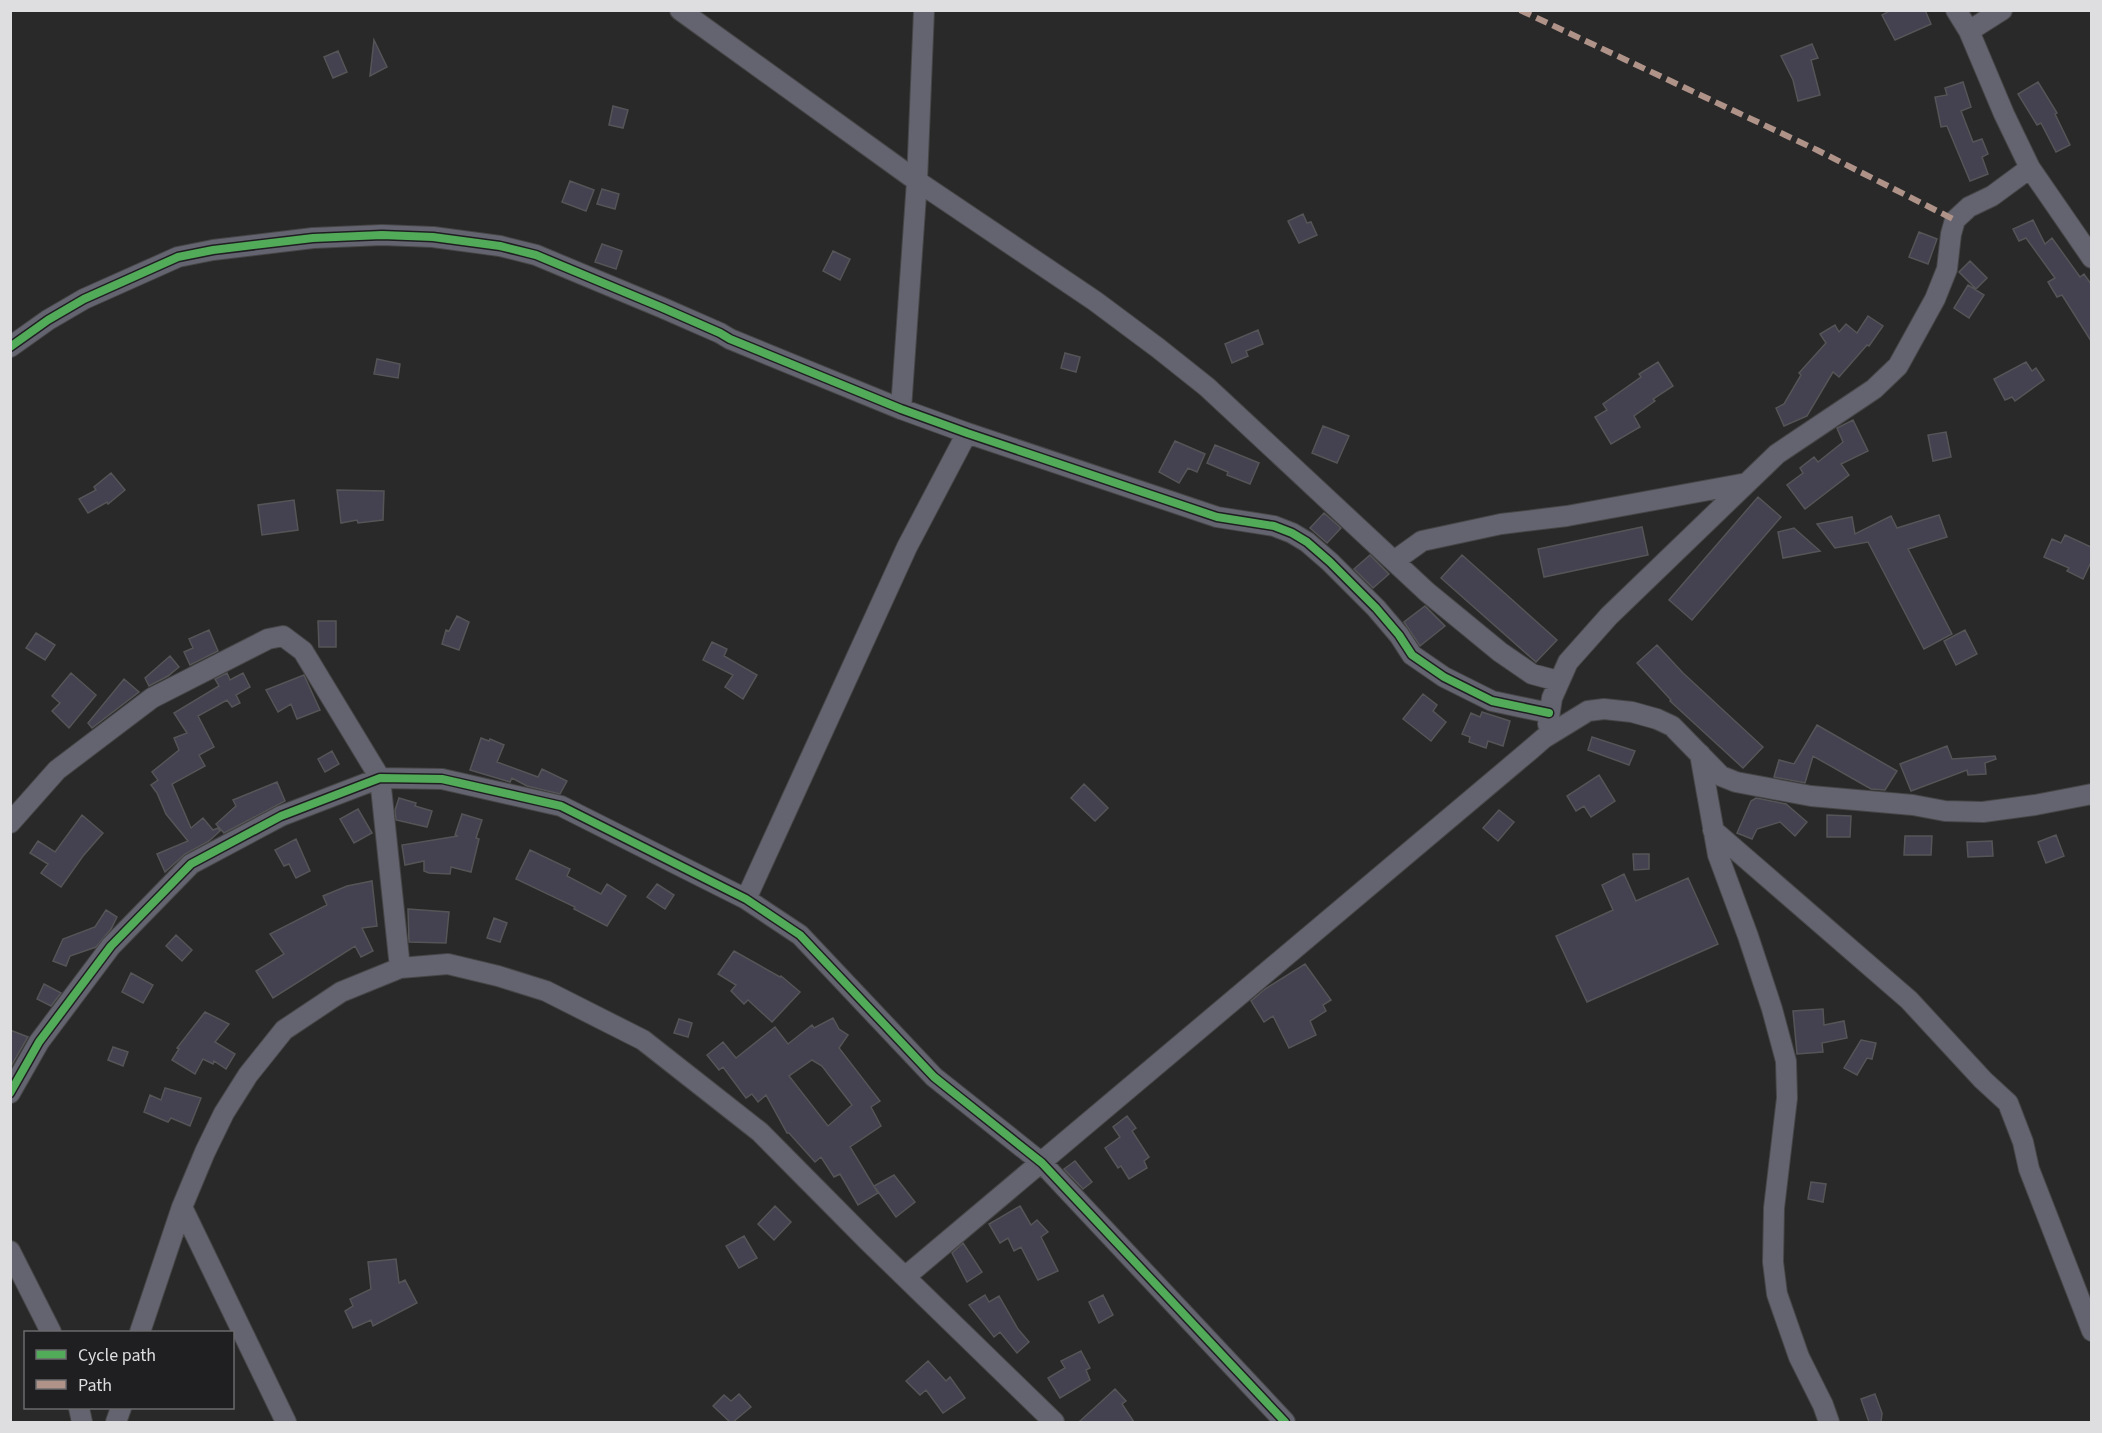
<svg xmlns="http://www.w3.org/2000/svg" width="2102" height="1433" font-family="'Source Sans 3',sans-serif">
  <rect width="100%" height="100%" fill="#29292a"/>
  <!-- building -->
  <path fill="#444150" stroke="#555557" stroke-width="1.5" fill-rule="evenodd" d="M1891 10H1925L1931 24 1895 40 1882 15Z
    M374 40 387 67 370 76Z
    M1812 44 1818 58 1811 60 1820 95 1798 101 1793 80 1781 56Z
    M338 51 347 72 333 78 324 57Z
    M1963 82 1971 107 1961 111 1973 142 1982 139 1988 154 1982 157 1988 174 1970 181 1947 126 1941 127 1935 97 1947 95 1945 88Z
    M2038 82 2057 113 2055 114 2070 145 2056 152 2041 123 2037 125 2018 94Z
    M613 106 628 110 623 128 609 125Z
    M570 181 594 190 586 211 562 202Z
    M602 189 619 194 615 209 597 204Z
    M1303 214 1307 223 1311 222 1317 235 1299 243 1288 221Z
    M2033 220 2045 244 2052 238 2080 277 2084 274 2091 284V341L2062 295 2057 297 2048 282 2055 278 2026 238 2019 241 2013 229Z
    M1919 232 1937 239 1928 264 1909 257Z
    M602 244 622 251 616 269 595 262Z
    M833 251 850 259 840 280 823 271Z
    M1970 261 1987 278 1976 289 1959 272Z
    M1968 285 1984 295 1969 318 1954 308Z
    M1868 316 1883 326 1869 346 1867 345 1839 377 1833 372 1807 416 1784 426 1776 408 1784 404 1801 375 1799 373 1826 343 1820 334 1835 325 1839 332 1846 324 1857 333Z
    M1258 330 1263 344 1246 351 1248 356 1232 363 1225 344Z
    M1065 353 1080 357 1076 372 1061 368Z
    M377 359 400 364 398 378 374 374Z
    M1658 362 1673 386 1653 399 1655 401 1634 416 1640 427 1611 444 1595 417 1607 410 1603 404 1641 377 1639 374Z
    M2026 362 2032 371 2036 368 2044 380 2015 401 2012 397 2005 400 1994 379Z
    M1853 420 1868 451 1841 464 1849 475 1805 509 1787 485 1803 473 1800 468 1814 457 1818 462 1843 442 1837 428Z
    M1323 426 1349 436 1337 463 1312 453Z
    M1946 432 1951 457 1933 461 1928 435Z
    M1175 441 1205 454 1197 472 1188 468 1179 483 1159 472Z
    M1215 445 1259 463 1250 484 1227 475 1228 472 1207 463Z
    M111 473 125 490 108 504 107 502 88 513 79 499 96 490 94 487Z
    M337 490 384 491 383 520 358 523 357 520 341 523Z
    M1758 497 1781 517 1692 620 1669 600Z
    M294 500 298 530 262 535 258 505Z
    M1324 513 1341 528 1327 543 1310 528Z
    M1939 515 1947 537 1908 549 1952 634 1924 649 1868 542 1835 548 1817 524 1852 517 1855 534 1891 516 1897 528Z
    M1642 527 1648 555 1544 577 1538 549Z
    M1794 528 1820 551 1783 558 1778 532Z
    M2065 535 2091 547V562L2083 579 2067 571 2069 568 2044 557 2052 539 2061 543Z
    M1370 555 1389 574 1373 588 1354 569Z
    M1462 555 1557 640 1536 662 1441 578Z
    M1425 606 1445 626 1420 646 1404 622Z
    M457 616 469 622 459 650 442 644 446 630 449 631Z
    M318 621H336V647H319Z
    M209 630 218 651 190 665 184 652 193 648 189 639Z
    M1965 630 1977 654 1956 665 1944 641Z
    M36 633 55 645 45 660 26 648Z
    M712 642 727 649 724 656 757 675 743 699 725 687 733 675 703 660Z
    M1657 645 1683 673 1763 747 1743 768 1670 701 1671 700 1637 663Z
    M170 656 179 667 168 676 149 686 145 678Z
    M71 673 96 695 69 728 52 711 60 703 52 696Z
    M227 673 230 680 243 673 250 687 236 695 240 703 232 707 227 700 198 716 214 747 199 755 205 766 172 784 191 828 203 818 213 830 218 828 220 831 209 841 185 854 165 872 157 854 188 841 166 814 157 793 151 785 158 780 152 772 179 750 174 738 187 733 174 713 219 686 215 679Z
    M304 675 320 710 297 719 291 704 278 712 266 690Z
    M124 679 139 692 92 728 88 723Z
    M1423 694 1437 705 1433 711 1446 722 1431 741 1403 719Z
    M1482 712 1510 721 1503 746 1488 741 1486 748 1469 742 1470 737 1462 734 1471 713 1480 717Z
    M1817 725 1897 771 1885 790 1871 789 1813 756 1805 783 1774 777 1779 760 1794 764Z
    M1592 737 1635 751 1629 765 1588 750Z
    M481 738 489 741 490 739 504 745 497 762 538 777 542 769 567 781 560 794 527 786 512 778 510 782 470 770Z
    M1947 746 1952 759 1995 756 1996 759 1985 763 1986 774 1968 775 1967 770 1911 791 1900 764Z
    M332 751 339 764 325 772 318 759Z
    M1599 775 1615 801 1591 817 1584 806 1576 811 1567 796Z
    M277 782 285 801 224 833 216 824 236 806 233 800Z
    M1084 784 1108 808 1095 821 1071 798Z
    M399 798 416 803 415 806 432 811 427 827 396 820 395 810Z
    M1756 798 1786 804 1807 822 1795 836 1780 822 1757 829 1752 839 1737 833 1751 801Z
    M358 809 372 833 354 843 340 819Z
    M1499 810 1514 822 1498 841 1483 828Z
    M462 814 482 820 476 838 479 839 471 872 451 867 450 874 429 873 424 871V861L405 865 402 845 458 836 455 835Z
    M82 815 103 833 83 856 61 887 41 873 48 864 30 853 38 841 55 852Z
    M1827 815 1851 816 1850 837H1827Z
    M2056 835 2064 856 2046 863 2038 842Z
    M1905 836H1932L1931 855H1904Z
    M296 839 310 871 296 878 289 864 284 866 275 850Z
    M1992 841 1993 856 1968 857 1967 842Z
    M530 850 570 869 567 876 601 894 607 884 626 896 607 926 574 909 575 907 516 879Z
    M1633 854H1649V869L1634 870Z
    M1624 874 1636 901 1688 878 1718 944 1587 1002 1556 936 1613 910 1602 885Z
    M372 881 377 926 362 928 373 951 361 957 355 946 273 998 256 971 284 954 270 934 327 905 323 896 347 886Z
    M657 884 674 895 665 909 647 897Z
    M408 909 449 912 446 943 409 942Z
    M106 910 117 917 111 929 96 947 70 956 66 966 53 961 63 939 95 927Z
    M494 918 507 923 500 942 487 938Z
    M176 935 192 950 182 961 166 946Z
    M734 951 780 977 781 976 800 992 772 1022 748 1000 744 1004 731 991 736 985 718 974Z
    M1305 964 1331 1000 1323 1005 1326 1011 1310 1021 1316 1035 1289 1048 1273 1016 1264 1022 1251 1001 1265 989Z
    M131 973 153 985 143 1003 122 992Z
    M44 984 61 993 51 1006 37 999Z
    M1823 1009 1824 1025 1844 1021 1847 1038 1822 1043 1823 1052 1797 1054 1793 1011Z
    M205 1012 229 1024 215 1042 235 1054 226 1069 214 1061 213 1064 203 1059 195 1074 172 1060 179 1049 177 1048Z
    M833 1018 839 1029 848 1035 839 1048 880 1101 871 1107 881 1126 850 1147 878 1193 858 1205 840 1174 834 1177 821 1157 815 1162 789 1133H787L766 1095 758 1102 752 1094 746 1098 723 1067 719 1070 707 1055 723 1042 736 1058 775 1027 788 1044 812 1025 814 1028ZM812 1060 822 1066 852 1105 828 1126 789 1076Z
    M679 1019 692 1023 688 1037 674 1033Z
    M10 1030 28 1037 10 1068Z
    M1861 1040 1876 1043 1872 1059 1867 1058 1857 1075 1844 1068Z
    M113 1047 128 1052 123 1066 108 1060Z
    M165 1088 201 1098 190 1126 171 1118 168 1122 144 1112 150 1095 161 1100Z
    M1127 1116 1136 1128 1132 1131 1149 1157 1144 1161 1147 1168 1129 1179 1121 1166 1118 1168 1105 1148 1120 1137 1113 1127Z
    M1075 1161 1092 1182 1083 1189 1064 1169Z
    M894 1175 915 1202 896 1217 874 1186Z
    M1811 1182 1826 1184 1823 1202 1808 1199Z
    M775 1206 791 1222 774 1240 758 1224Z
    M1020 1206 1031 1225 1037 1220 1048 1232 1041 1237 1058 1271 1038 1280 1021 1247 1014 1251 1008 1238 1000 1243 989 1224Z
    M744 1236 757 1258 739 1268 726 1246Z
    M963 1243 982 1272 967 1282 952 1253Z
    M396 1259 399 1283 405 1280 417 1303 373 1326 371 1320 353 1328 345 1311 353 1306 350 1299 371 1289 368 1262Z
    M985 1295 989 1302 999 1296 1018 1329 1029 1342 1017 1353 1000 1332 994 1337 969 1305Z
    M1103 1295 1113 1315 1099 1323 1089 1302Z
    M1081 1351 1090 1368 1086 1370 1090 1380 1060 1398 1048 1378 1065 1368 1061 1361Z
    M928 1361 946 1381 950 1377 965 1398 943 1413 926 1390 920 1395 906 1381Z
    M1115 1389 1126 1401 1122 1404 1134 1422H1079Z
    M739 1394 751 1407 733 1422H730L713 1406 724 1395 731 1401Z
    M1875 1394 1882 1413 1881 1422H1869L1861 1399Z"/>
  <g fill="none" stroke-linecap="round" stroke-linejoin="round">
    <defs>
      <path id="minor" d="M680 10 917 181 1095 301 1158 348 1207 387 1427 592 1500 652 1532 674 1558 681
        M1969 31 2002 10
        M2030 168 2092 258
        M10 347 48 320 84 299 178 257 213 250 313 238 382 235 433 237 500 246 536 255 663 308 720 333 730 339 901 409 967 433 1217 517 1274 526 1292 533 1307 542 1330 562 1376 608 1399 635 1412 655 1444 677 1492 701 1549 713
        M901 409 917 181 924 10
        M1394 561 1422 541 1501 524 1567 516 1747 483
        M1548 724 1552 698 1568 662 1609 616 1777 454 1874 389 1898 366 1935 299 1947 269 1951 234 1955 220 1969 207 1992 196 2030 168 2004 114 1969 31 1956 10
        M1700 754 1718 855 1748 936 1772 1009 1786 1061 1787 1098 1774 1208 1773 1262 1777 1294 1799 1357 1823 1405 1829 1422
        M10 823 57 770 152 698 268 639 283 636 303 651 380 778 400 968
        M1713 830 1909 1000 1983 1080 2008 1103 2023 1142 2029 1169 2092 1331
        M746 899 907 547 967 433
        M10 1093 39 1042 111 946 191 864 281 816 380 778 442 779 561 806 746 899 800 935 934 1077 1042 1163 1285 1422
        M182 1207 286 1422
        M10 1251 51 1332
        M905 1277 1529 751 1544 738 1588 711 1604 709 1632 712 1657 719 1672 726 1721 776 1736 782 1811 796 1913 805 1945 811 1983 812 2035 805 2092 794
        M140 1332 182 1207 205 1152 224 1113 248 1075 284 1030 341 992 400 968 448 964 498 976 546 991 643 1040 760 1132 869 1242 1054 1422
        M79 1408 82 1422
        M116 1422 121 1408"/>
    </defs>
    <!-- minor casing -->
    <use href="#minor" stroke="#464647" stroke-width="22"/>
    <!-- minor -->
    <use href="#minor" stroke="#646471" stroke-width="20"/>
    <!-- quiet -->
    <path stroke="#af9288" stroke-width="6" stroke-dasharray="12 6" stroke-linecap="butt" d="M1520 10 1817 150 1955 220"/>
    <defs>
      <path id="cycleway" d="M10 347 48 320 84 299 178 257 213 250 313 238 382 235 433 237 500 246 536 255 663 308 720 333 730 339 901 409 967 433 1217 517 1274 526 1292 533 1307 542 1330 562 1376 608 1399 635 1412 655 1444 677 1492 701 1549 713
        M10 1093 39 1042 111 946 191 864 281 816 380 778 442 779 561 806 746 899 800 935 934 1077 1042 1163 1285 1422"/>
    </defs>
    <!-- cycleway casing -->
    <use href="#cycleway" stroke="#1f1f22" stroke-width="11"/>
    <!-- cycleway -->
    <use href="#cycleway" stroke="#51ab58" stroke-width="8"/>
  </g>
  <!-- border -->
  <rect width="2102" height="1433" fill="none" stroke="#dedee1" stroke-width="24"/>
  <!-- legend -->
  <rect x="24" y="1331" width="210" height="78" fill="#1f1f22" stroke="#6b6b6e" stroke-width="1.5"/>
  <rect x="36" y="1350" width="30" height="9" fill="#51ab58" stroke="#6b6b6e" stroke-width="1.5"/>
  <text x="78" y="1361" font-size="18" fill="#dedee1">Cycle path</text>
  <rect x="36" y="1380" width="30" height="9" fill="#af9288" stroke="#6b6b6e" stroke-width="1.5"/>
  <text x="78" y="1391" font-size="18" fill="#dedee1">Path</text>
</svg>
